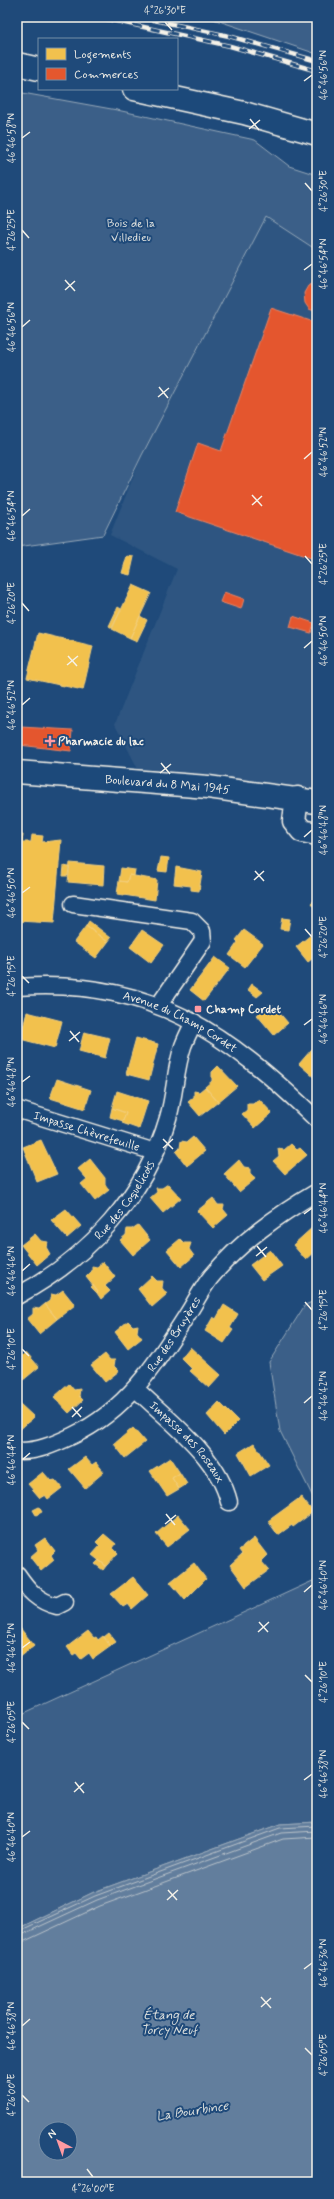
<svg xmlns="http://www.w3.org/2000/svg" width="334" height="2199" font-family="Mynerve,sans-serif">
  <rect width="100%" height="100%" fill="#1f4a7a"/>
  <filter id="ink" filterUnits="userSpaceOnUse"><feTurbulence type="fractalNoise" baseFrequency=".025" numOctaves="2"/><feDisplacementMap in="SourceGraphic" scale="8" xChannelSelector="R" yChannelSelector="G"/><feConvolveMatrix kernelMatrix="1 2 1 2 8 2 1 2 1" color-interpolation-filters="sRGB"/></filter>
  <g filter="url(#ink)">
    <!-- built -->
    <path fill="#2d5581" d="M266 217 312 247 317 248V796L138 769 115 724 177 569 110 535 142 455Z"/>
    <!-- green -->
    <path fill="#3a5f88" stroke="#97a8b8" d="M207 17H317V54Z
      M17 92 117 110 255 140 289 166 317 175V248L312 247 266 217 142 455 103 535 17 547Z
      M317 1300V1505L280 1431 269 1362 305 1305Z
      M317 1579V1822L280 1824 94 1892 17 1929V1708L22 1714Z"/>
    <!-- water -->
    <path fill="#627e9d" stroke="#9cacbb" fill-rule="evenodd" d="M317 1822V2182H17V1929L94 1892 280 1824ZM46 2129H70V2153H46Z"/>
    <!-- homes -->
    <path fill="#f2c14e" stroke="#f3cf7c" d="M127 556 134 557 130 575 122 573Z
      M133 585 151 593 130 638 112 629Z
      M118 607 121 609 112 628 109 626Z
      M140 616 147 620 137 641 130 638Z
      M38 633 93 646 83 690 27 678Z
      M17 835H23L22 842H17Z
      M32 835 43 836 42 842 61 840 54 923 17 921V842H31Z
      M161 857 169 858 167 872 158 871Z
      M70 863 104 866 103 885 68 882Z
      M64 866 69 867 68 876H63Z
      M176 867 202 872 199 891 191 890V886L174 884Z
      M121 868 135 870 134 876 129 875 127 882 119 881Z
      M129 875 157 880 155 900 117 894 119 881 127 882Z
      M317 899V911L311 903Z
      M282 918 290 919 288 930 280 929Z
      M89 921 111 938 108 942 86 926Z
      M86 926 108 942 96 958 74 942Z
      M142 930 164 945 151 963 130 947Z
      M244 930 263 944 245 967 229 955 238 942 236 940Z
      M312 934 317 940V955L308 962 296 947Z
      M215 957 230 968 204 1001 190 990Z
      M252 984 263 992 257 997 248 990Z
      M271 1003 288 1023 274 1035 257 1015Z
      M27 1012 62 1021 55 1048 20 1039Z
      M84 1032 110 1038 105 1058 79 1051Z
      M136 1038 158 1044 149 1080 126 1074Z
      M312 1049 317 1054V1080L299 1064Z
      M218 1066 237 1086 218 1102 205 1087 212 1081V1072Z
      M57 1079 91 1090 85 1109 50 1098Z
      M205 1087 218 1102 200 1116 188 1102 194 1097V1091L199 1092Z
      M117 1091 148 1101 139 1129 122 1123 126 1113 112 1108Z
      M259 1099 272 1113 255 1128 242 1114 247 1110V1104H253Z
      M112 1108 126 1113 123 1121 110 1117Z
      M193 1137 205 1151 187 1166 176 1152 180 1148 181 1141 187 1142Z
      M41 1140 57 1174 37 1182 23 1147Z
      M291 1144 297 1150 300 1148 307 1155 285 1174 273 1161 279 1156 278 1149 284 1150Z
      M90 1159 105 1178V1184L109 1190 95 1201 81 1184 87 1179 78 1169Z
      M239 1160 244 1167 250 1168V1173L255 1179 239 1192 224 1174Z
      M168 1184 181 1198 163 1213 150 1198 157 1192 156 1188H162Z
      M213 1198 218 1205H224L223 1209 228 1215 213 1228 197 1211Z
      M66 1209 81 1226 67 1238 51 1220Z
      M138 1225 150 1240 133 1255 120 1240 126 1235 127 1229H132Z
      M313 1227 317 1232V1250L306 1260 293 1245Z
      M35 1234 41 1241 48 1242 46 1247 50 1254 37 1265 21 1245Z
      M180 1239 184 1243H191L189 1249 194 1256 181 1267 167 1250Z
      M270 1250 282 1266 262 1280 250 1265Z
      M103 1262 115 1277 105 1286 110 1291 101 1299 97 1293 98 1292 86 1277 92 1271V1266L97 1267Z
      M152 1276 157 1281H163L162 1288 167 1294 152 1307 138 1289Z
      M93 1285 98 1292 97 1293 91 1287Z
      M63 1290 75 1305 57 1319 45 1304 51 1300V1294L56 1295Z
      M45 1304 57 1319 39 1334 27 1319 33 1314V1308L39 1309Z
      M224 1305 238 1314 230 1328 233 1330 224 1343 205 1331 213 1317 216 1319Z
      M128 1321 133 1326 138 1325 137 1332 142 1338 128 1349 115 1332Z
      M190 1347 221 1375 209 1388 190 1371 192 1369 181 1358Z
      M26 1352 39 1367 22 1381 17 1374V1356H22Z
      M105 1354 110 1360H115L114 1366 119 1371 105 1382 91 1365Z
      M69 1384 74 1390 80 1389 79 1396 83 1400 69 1413 54 1397Z
      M219 1402 238 1421 224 1435 207 1415Z
      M20 1404 34 1417 17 1432V1406Z
      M133 1428 145 1442 125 1458 114 1444Z
      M254 1443 269 1465 251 1476 238 1453Z
      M85 1457 92 1465 96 1462 104 1472 85 1488 69 1469Z
      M170 1458 180 1473 172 1478 179 1489 167 1496 150 1471Z
      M43 1472 51 1481 55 1480 62 1488 48 1499 45 1495 40 1498 28 1484Z
      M180 1473 187 1484 179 1489 172 1478Z
      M301 1497 313 1512 293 1527 292 1525 278 1535 268 1521Z
      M39 1507 42 1512 36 1515 33 1510Z
      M178 1515 190 1529 167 1547 156 1534Z
      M104 1534 116 1544 113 1548 118 1553 106 1566 92 1555 100 1546 96 1542Z
      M45 1538 55 1551 51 1555 54 1560 41 1571 30 1557 38 1550 35 1545Z
      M254 1538 267 1555 261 1561 269 1570 246 1587 230 1565 242 1554 239 1550Z
      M99 1560 106 1566 103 1570 95 1564Z
      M194 1563 206 1579 185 1600 170 1582Z
      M133 1577 148 1595 132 1609 128 1604 123 1607 111 1594Z
      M20 1628 34 1645 19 1657 17 1631Z
      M88 1631 94 1638 96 1637 98 1640 103 1636 111 1646 93 1659 89 1653 81 1659 76 1653 73 1655 67 1647Z
      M109 1633 116 1642 110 1646 104 1637Z"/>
    <!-- shops -->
    <path fill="#e4572e" stroke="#e98566" d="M316 282H317V312L309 309 305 303 304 293 308 286Z
      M271 308 317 323V560L175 512 198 443 221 451Z
      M224 592 244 599 241 609 220 602Z
      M293 616 314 623 311 633 290 627Z
      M21 727 73 730 71 751 19 745Z"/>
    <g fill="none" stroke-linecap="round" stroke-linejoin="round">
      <!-- shore -->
      <path stroke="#bac3ca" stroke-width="1" d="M17 1932 95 1896 280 1828 317 1826
        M17 1937 97 1900 281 1833 317 1831
        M17 1943 25 1941 100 1906 283 1839 317 1837"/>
      <defs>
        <g id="street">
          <path d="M73 904 192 921 202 931 203 941 159 1005"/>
          <path id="s1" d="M17 987C149 977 226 1032 317 1120"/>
          <path id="s2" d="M19 1110 155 1152"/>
          <path id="s3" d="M17 1296C88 1258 145 1197 168 1118 175 1095 175 1069 183 1046 186 1038 190 1030 194 1022"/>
          <path id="s4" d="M136 1389C169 1421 218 1456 229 1502"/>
          <path id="s5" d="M17 1451C37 1452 55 1444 72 1436 126 1411 156 1364 187 1315 195 1303 202 1288 211 1277 241 1241 278 1215 317 1192"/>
          <path d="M17 1574C28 1590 37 1601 57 1606L65 1602"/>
        </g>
        <g id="secondary">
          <path d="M17 64 39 69"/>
          <path d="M134 89 244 113 317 134"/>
          <path id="s6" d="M17 772 208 787 317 802"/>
          <path d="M297 798 294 821 302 831 317 834"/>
        </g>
      </defs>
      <!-- street casing -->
      <use href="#street" stroke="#f4f1e8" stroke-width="19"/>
      <!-- secondary casing -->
      <use href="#secondary" stroke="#f4f1e8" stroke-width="25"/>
      <!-- street -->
      <use href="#street" stroke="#1f4a7a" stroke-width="16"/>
      <!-- secondary -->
      <use href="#secondary" stroke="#1f4a7a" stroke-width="22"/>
      <defs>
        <path id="rail" d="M98 17 230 46 317 71
          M140 17 229 36 317 61"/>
      </defs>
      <!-- rail casing -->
      <use href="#rail" stroke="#f4f1e8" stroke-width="4.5"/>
      <!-- rail -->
      <use href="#rail" stroke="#1f4a7a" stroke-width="3" stroke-dasharray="9" stroke-linecap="butt"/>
    </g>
  </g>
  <!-- ticks -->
  <path fill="none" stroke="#f4f1e8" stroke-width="1.5" d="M165 22 172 30M304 81 312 75M250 119 259 130M249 129 260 120M22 138 30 132M305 183 312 191M22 230 29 238M304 270 312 264M65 280 75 291M65 290 75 281M22 327 30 320M159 387 168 398M158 397 169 388M304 459 312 452M252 495 262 506M252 505 262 496M22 516 30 509M305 556 312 564M22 603 29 611M304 648 312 641M68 656 77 666M67 665 78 656M22 705 30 698M161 763 170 774M160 773 171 764M304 837 312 830M255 871 264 881M254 880 264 871M22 893 30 887M305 929 312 937M22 976 29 983M304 1025 312 1019M70 1031 79 1042M69 1041 80 1032M22 1082 30 1076M163 1139 173 1149M163 1148 173 1139M304 1214 312 1208M257 1246 266 1257M256 1256 267 1247M22 1271 30 1264M305 1302 312 1310M22 1349 29 1356M304 1403 312 1396M72 1407 81 1417M72 1417 82 1407M22 1460 30 1453M166 1514 175 1525M165 1524 176 1515M304 1592 312 1585M259 1622 268 1632M258 1632 269 1622M22 1648 30 1642M305 1675 312 1682M22 1722 29 1729M304 1780 312 1774M75 1782 84 1793M74 1792 84 1783M22 1837 30 1831M168 1890 177 1900M167 1900 178 1890M304 1969 312 1963M261 1997 271 2008M261 2007 271 1998M22 2026 30 2019M305 2048 312 2055M22 2095 29 2102M87 2169 93 2177"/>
  <!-- markers -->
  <g fill="#ff9aa2" stroke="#1f4a7a" stroke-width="1.5">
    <path d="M48 735h4v4h4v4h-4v4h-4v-4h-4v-4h4z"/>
    <rect x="194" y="1005" width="8" height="8" rx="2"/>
  </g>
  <g text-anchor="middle" stroke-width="4" stroke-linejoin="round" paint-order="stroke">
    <!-- park labels -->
    <g font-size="12" fill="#e1e2de" stroke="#1f4a7a">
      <text x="131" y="227">Bois de la<tspan x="131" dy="14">Villedieu</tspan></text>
    </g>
    <!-- poi labels -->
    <g font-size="12" font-weight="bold" fill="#f4f1e8" stroke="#1f4a7a" text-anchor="start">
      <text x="58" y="745">Pharmacie du lac</text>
      <text x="206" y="1013">Champ Cordet</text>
    </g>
    <!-- street labels -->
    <g font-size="12" fill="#f4f1e8" stroke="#1f4a7a">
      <text dy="4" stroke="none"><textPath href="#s6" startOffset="151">Boulevard du 8 Mai 1945</textPath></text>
      <text dy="4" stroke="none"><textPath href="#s1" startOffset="170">Avenue du Champ Cordet</textPath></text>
      <text dy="4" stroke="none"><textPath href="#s2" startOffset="71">Impasse Chèvrefeuille</textPath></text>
      <text dy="4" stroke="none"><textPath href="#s3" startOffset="146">Rue des Coquelicots</textPath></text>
      <text dy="4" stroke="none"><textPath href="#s5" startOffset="204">Rue des Bruyères</textPath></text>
      <text dy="4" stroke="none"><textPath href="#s4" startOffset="74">Impasse des Roseaux</textPath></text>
    </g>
    <!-- water labels -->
    <g font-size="13" font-style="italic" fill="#dee0dd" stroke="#1f4a7a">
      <text x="169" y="2019">Étang de<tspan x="169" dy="15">Torcy Neuf</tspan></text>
      <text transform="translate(192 2110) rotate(-9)" y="5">La Bourbince</text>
    </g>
  </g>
  <!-- margin -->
  <rect width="334" height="2199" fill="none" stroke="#1f4a7a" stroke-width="44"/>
  <!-- legend -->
  <rect x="38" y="38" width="140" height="52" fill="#1f4a7a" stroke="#748da6"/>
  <rect x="46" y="48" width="20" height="12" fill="#f2c14e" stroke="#748da6"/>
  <text x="74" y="58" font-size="12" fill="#f4f1e8">Logements</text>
  <rect x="46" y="68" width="20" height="12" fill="#e4572e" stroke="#748da6"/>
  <text x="74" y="78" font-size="12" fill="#f4f1e8">Commerces</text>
  <!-- north arrow -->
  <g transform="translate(58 2141) rotate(319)"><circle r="19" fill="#1f4a7a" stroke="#748da6"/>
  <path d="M0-3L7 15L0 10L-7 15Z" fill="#ff9aa2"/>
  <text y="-6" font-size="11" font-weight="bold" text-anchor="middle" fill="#f4f1e8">N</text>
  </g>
  <rect x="22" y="22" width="290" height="2155" fill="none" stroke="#f4f1e8" stroke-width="1.5"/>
  <g font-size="10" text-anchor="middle" fill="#f4f1e8">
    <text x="165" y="14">4°26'30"E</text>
    <text transform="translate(323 75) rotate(-90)" y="4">46°46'56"N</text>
    <text transform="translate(11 138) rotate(-90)" y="4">46°46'58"N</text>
    <text transform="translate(323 191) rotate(-90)" y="4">4°26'30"E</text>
    <text transform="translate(11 230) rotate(-90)" y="4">4°26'25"E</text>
    <text transform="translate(323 264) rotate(-90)" y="4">46°46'54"N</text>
    <text transform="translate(11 327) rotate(-90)" y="4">46°46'56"N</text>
    <text transform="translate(323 452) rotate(-90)" y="4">46°46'52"N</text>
    <text transform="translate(11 516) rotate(-90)" y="4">46°46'54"N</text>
    <text transform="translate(323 564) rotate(-90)" y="4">4°26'25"E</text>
    <text transform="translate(11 603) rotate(-90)" y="4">4°26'20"E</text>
    <text transform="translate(323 641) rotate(-90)" y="4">46°46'50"N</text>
    <text transform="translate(11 705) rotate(-90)" y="4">46°46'52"N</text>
    <text transform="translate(323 830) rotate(-90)" y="4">46°46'48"N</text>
    <text transform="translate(11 893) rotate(-90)" y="4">46°46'50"N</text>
    <text transform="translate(323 937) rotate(-90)" y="4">4°26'20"E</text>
    <text transform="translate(11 976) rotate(-90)" y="4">4°26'15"E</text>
    <text transform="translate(323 1019) rotate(-90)" y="4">46°46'46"N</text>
    <text transform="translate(11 1082) rotate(-90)" y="4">46°46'48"N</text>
    <text transform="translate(323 1208) rotate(-90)" y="4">46°46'44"N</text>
    <text transform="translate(11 1271) rotate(-90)" y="4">46°46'46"N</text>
    <text transform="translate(323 1310) rotate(-90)" y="4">4°26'15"E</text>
    <text transform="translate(11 1349) rotate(-90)" y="4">4°26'10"E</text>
    <text transform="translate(323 1396) rotate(-90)" y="4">46°46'42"N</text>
    <text transform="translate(11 1460) rotate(-90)" y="4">46°46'44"N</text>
    <text transform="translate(323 1585) rotate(-90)" y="4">46°46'40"N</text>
    <text transform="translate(11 1648) rotate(-90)" y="4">46°46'42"N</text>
    <text transform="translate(323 1682) rotate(-90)" y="4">4°26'10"E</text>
    <text transform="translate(11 1722) rotate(-90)" y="4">4°26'05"E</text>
    <text transform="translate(323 1774) rotate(-90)" y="4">46°46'38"N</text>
    <text transform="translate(11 1837) rotate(-90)" y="4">46°46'40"N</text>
    <text transform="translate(323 1963) rotate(-90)" y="4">46°46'36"N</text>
    <text transform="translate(11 2026) rotate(-90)" y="4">46°46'38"N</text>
    <text transform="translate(323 2055) rotate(-90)" y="4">4°26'05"E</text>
    <text transform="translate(11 2095) rotate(-90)" y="4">4°26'00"E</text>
    <text x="93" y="2192">4°26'00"E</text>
  </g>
</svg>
